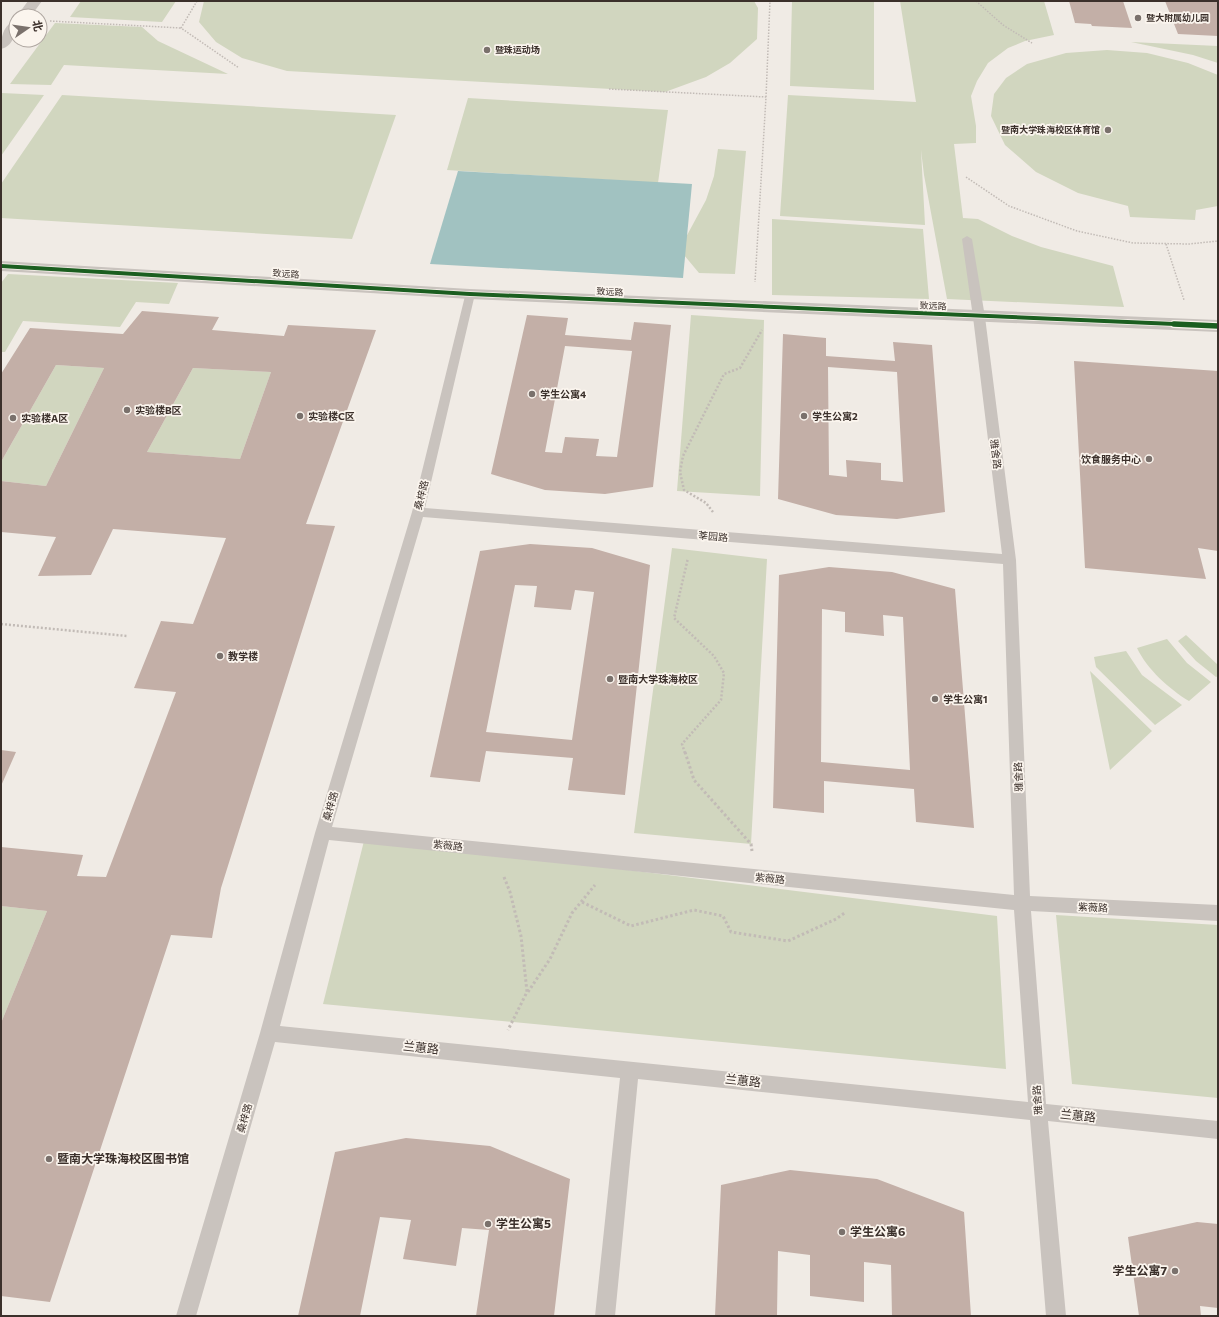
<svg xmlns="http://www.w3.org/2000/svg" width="1219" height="1317" font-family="Commissioner,'Noto Sans SC',sans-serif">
  <rect width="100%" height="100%" fill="#f0ebe5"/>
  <!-- green -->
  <path fill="#d1d6bf" d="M81 1H176L162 22 70 17Z
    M204 1H754L758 8 757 39 730 63 706 77 665 92 287 71 242 58 216 42 199 22Z
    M792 1H874V90L790 86Z
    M900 1H1044L1054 35 1025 41 1008 48 988 63 977 81 971 96 976 126V143L954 144 963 218 978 219 1012 236 1041 247 1113 266 1124 307 947 299 924 175 921 150 925 225 780 216 788 95 916 102Z
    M55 23 142 27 158 41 228 74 64 65 51 85 10 84Z
    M1131 42 1218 46V63L1193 55Z
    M1107 50 1147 53 1188 63 1218 75V206L1196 210 1195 220 1130 217 1128 206 1078 193 1036 172 1005 145 991 116 994 94 1006 78 1027 64 1066 53Z
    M2 93 44 95 1 156V94Z
    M62 95 396 115 352 239 1 218V184Z
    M468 98 668 110 658 183 447 170Z
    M718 149 746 151 735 274 699 273 684 255 685 239 706 200 714 176Z
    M772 219 923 229 929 299 772 295Z
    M8 274 178 283 169 304 136 302 120 327 23 321 5 352H1V283Z
    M691 315 764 320 760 496 677 491Z
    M56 365 104 368 46 486 1 481V462Z
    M193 368 271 372 240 459 147 452Z
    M672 548 767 559 751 844 634 833Z
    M1186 635 1218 665V676L1216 677 1196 661 1178 641Z
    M1167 639 1187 663 1211 682 1189 701C1169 689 1147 669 1137 648Z
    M1126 651 1142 675 1182 705 1155 725 1096 667 1094 657Z
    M1090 671 1152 731 1110 770Z
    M365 837 997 916 1006 1069 323 1004Z
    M1 906 47 911 1 1023Z
    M1056 915 1218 925V1098L1072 1084Z"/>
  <!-- water -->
  <path fill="#a1c2c1" d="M458 171 692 184 683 278 430 264Z"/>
  <!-- building -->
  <path fill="#c3afa7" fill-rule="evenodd" d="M1069 1H1123L1132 28 1092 26 1091 24 1075 23Z
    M1165 1H1218V36L1178 34Z
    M142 311 219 317 212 330 284 336 288 325 376 330 306 524 335 526 221 888 212 938 171 935 50 1302 1 1296V1023L47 911 1 906V847L83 855 77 876 106 877 176 692 134 688 161 621 193 624 226 538 113 529 91 575 38 576 56 537 1 532V481L46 486 104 368 56 365 1 462V374L30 328 123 334ZM193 368 271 372 240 459 147 452Z
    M527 315 568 318 565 335 631 340 634 322 671 325 653 487 605 494 545 490 491 474ZM565 346 632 351 617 457 596 456 599 439 565 437 562 453 545 452Z
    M783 334 826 338V356L895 361 893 342 932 345 945 512 897 519 836 515 778 499ZM828 367 897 372 903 482 881 480V463L846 460 847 477 829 475Z
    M1074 361 1218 371V551L1198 548 1206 579 1085 568Z
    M530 544 592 548 650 565 625 795 568 790 573 758 486 751 480 782 430 777 480 551ZM515 585 537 586 534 607 571 610 575 590 594 592 572 740 486 732Z
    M829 567 892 572 955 589 974 828 916 822 914 789 824 781V813L773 808 779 575ZM822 609 845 612V632L884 636 883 615 903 617 910 770 821 762Z
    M1 750 16 752 1 786Z
    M406 1138 490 1146 570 1179 554 1316H476L489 1230 462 1228 456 1266 403 1259 411 1220 380 1217 360 1316H298L335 1152Z
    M790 1170 877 1179 964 1212 971 1316H892L891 1265 864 1262V1302L810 1296V1255L778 1251 777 1316H715L721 1185Z
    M1197 1222 1218 1224V1308L1200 1306 1201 1316H1139L1128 1237Z"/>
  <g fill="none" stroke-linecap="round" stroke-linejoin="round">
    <!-- path-far2 -->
    <path stroke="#c2bbb6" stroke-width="1.5" stroke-dasharray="1.5 1.5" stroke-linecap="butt" d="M197 1 181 28 239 68
      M976 1 1003 25 1032 43
      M50 21 181 28
      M609 89 766 97 755 282
      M766 97 770 1
      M966 177 1009 206 1077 231 1133 243 1189 244 1218 241
      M1166 244 1184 300"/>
    <!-- path-far1 -->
    <path stroke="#c2bbb6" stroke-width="2.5" stroke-dasharray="2 2" stroke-linecap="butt" d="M713 512 706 503 684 490 680 472 683 456 724 374 740 368 762 330
      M1 624 127 636
      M685 753 682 744 721 700 724 673 714 656 674 618 688 558"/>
    <!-- path -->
    <path stroke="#c2bbb6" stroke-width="3" stroke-dasharray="2.5 2.5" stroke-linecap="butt" d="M685 752 694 780 751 844 752 851
      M504 877 510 892 521 936 527 992 508 1030
      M582 902 631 926 694 910 723 916 731 932 788 941 836 919 846 912
      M528 992 550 959 572 913 595 885"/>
    <!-- service -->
    <path fill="#c9c3be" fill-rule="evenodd" d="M967 236 972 239 985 317 1016 560 1030 896 1218 905V921L1031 911 1046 1104 1218 1121V1139L1048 1121 1066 1316H1046L1030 1120 638 1079 615 1316H595L620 1078 275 1042 196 1316H176L260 1033 315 833 412 512 466 292H474L475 294 425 508 1002 554 973 317 962 239ZM423 517 1003 564 1014 895 332 827ZM329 840 1014 910 1028 1102 280 1026Z"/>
    <!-- minor -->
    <path fill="#c9c3be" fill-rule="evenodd" d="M28 1H42L31 16H17Z
      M16 21C16 32 14 46 1 49 1 38 3 24 16 21Z
      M1 261 470 289 1218 320V332L470 299 1 271Z"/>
    <defs>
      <path id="cycleway-far1" d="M1 266 470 294 1198 325"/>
      <path id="cycleway" d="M1174 324 1218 326"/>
    </defs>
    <!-- cycleway-far1 casing -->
    <use href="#cycleway-far1" stroke="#fbf5ee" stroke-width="5.5"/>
    <!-- cycleway casing -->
    <use href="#cycleway" stroke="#fbf5ee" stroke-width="8"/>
    <!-- cycleway-far1 -->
    <use href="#cycleway-far1" stroke="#1b5e20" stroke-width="4"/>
    <!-- cycleway -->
    <use href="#cycleway" stroke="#1b5e20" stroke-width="5.5"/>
  </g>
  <!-- markers -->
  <g fill="#7a716c" stroke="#fbf5ee" stroke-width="1.5">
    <circle cx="1138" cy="18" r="4"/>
    <circle cx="487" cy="50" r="4"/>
    <circle cx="1108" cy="130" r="4"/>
    <circle cx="532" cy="394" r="4"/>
    <circle cx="127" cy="410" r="4"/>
    <circle cx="300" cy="416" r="4"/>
    <circle cx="804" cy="416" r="4"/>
    <circle cx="13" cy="418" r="4"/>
    <circle cx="1149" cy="459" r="4"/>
    <circle cx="220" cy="656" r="4"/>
    <circle cx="610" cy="679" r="4"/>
    <circle cx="935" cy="699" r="4"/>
    <circle cx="49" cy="1159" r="4"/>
    <circle cx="488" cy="1224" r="4"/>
    <circle cx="842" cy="1232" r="4"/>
    <circle cx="1175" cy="1271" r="4"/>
  </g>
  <g text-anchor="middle" stroke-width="3.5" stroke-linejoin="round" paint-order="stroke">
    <!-- far-poi labels -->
    <g font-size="9" font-weight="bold" fill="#3b302b" stroke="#fbf5ee" text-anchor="start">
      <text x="1146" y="21">暨大附属幼儿园</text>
      <text x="495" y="53">暨珠运动场</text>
      <text x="1100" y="133" text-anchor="end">暨南大学珠海校区体育馆</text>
    </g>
    <!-- far-street labels -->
    <g font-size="9" fill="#3b302b" stroke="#fbf5ee">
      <text transform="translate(286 274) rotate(4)" y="3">致远路</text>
      <text transform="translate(610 292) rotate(3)" y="3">致远路</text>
      <text transform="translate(933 306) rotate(2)" y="3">致远路</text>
    </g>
    <!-- poi labels -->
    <g font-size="10" font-weight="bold" fill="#3b302b" stroke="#fbf5ee" text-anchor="start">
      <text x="540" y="398">学生公寓4</text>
      <text x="135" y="414">实验楼B区</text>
      <text x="308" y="420">实验楼C区</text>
      <text x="812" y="420">学生公寓2</text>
      <text x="21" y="422">实验楼A区</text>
      <text x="1141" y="463" text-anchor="end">饮食服务中心</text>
      <text x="228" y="660">教学楼</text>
      <text x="618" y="683">暨南大学珠海校区</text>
      <text x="943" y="703">学生公寓1</text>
    </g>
    <!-- street labels -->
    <g font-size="10" fill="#3b302b" stroke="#fbf5ee">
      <text transform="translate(996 454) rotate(83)" y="4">雅舍路</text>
      <text transform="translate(421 495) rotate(-76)" y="4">桑梓路</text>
      <text transform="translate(713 536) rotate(5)" y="4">莘园路</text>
      <text transform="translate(1018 777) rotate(-92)" y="4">雅舍路</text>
      <text transform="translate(330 806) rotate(-74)" y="4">桑梓路</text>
      <text transform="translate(448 845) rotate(6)" y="4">紫薇路</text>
      <text transform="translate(770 878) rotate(6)" y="4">紫薇路</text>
      <text transform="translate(1093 907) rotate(3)" y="4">紫薇路</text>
      <text transform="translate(1037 1100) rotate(-94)" y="4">雅舍路</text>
      <text transform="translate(244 1118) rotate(-74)" y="4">桑梓路</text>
    </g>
    <!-- near-street labels -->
    <g font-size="12" fill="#3b302b" stroke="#fbf5ee">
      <text transform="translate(421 1048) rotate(6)" y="4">兰蕙路</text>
      <text transform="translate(743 1081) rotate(6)" y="4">兰蕙路</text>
      <text transform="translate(1078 1116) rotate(6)" y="4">兰蕙路</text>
    </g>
    <!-- near-poi labels -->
    <g font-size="12" font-weight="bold" fill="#3b302b" stroke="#fbf5ee" text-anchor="start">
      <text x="57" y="1163">暨南大学珠海校区图书馆</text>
      <text x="496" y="1228">学生公寓5</text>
      <text x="850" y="1236">学生公寓6</text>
      <text x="1167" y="1275" text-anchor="end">学生公寓7</text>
    </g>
  </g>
  <!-- border -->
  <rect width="1219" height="1317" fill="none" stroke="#3b302b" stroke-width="4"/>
  <!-- north arrow -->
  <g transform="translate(28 28) rotate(77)"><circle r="19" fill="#fbf5ee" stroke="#aea6a0"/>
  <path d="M0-3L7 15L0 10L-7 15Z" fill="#7a716c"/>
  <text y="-6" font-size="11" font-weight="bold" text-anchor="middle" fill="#3b302b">北</text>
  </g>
</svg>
